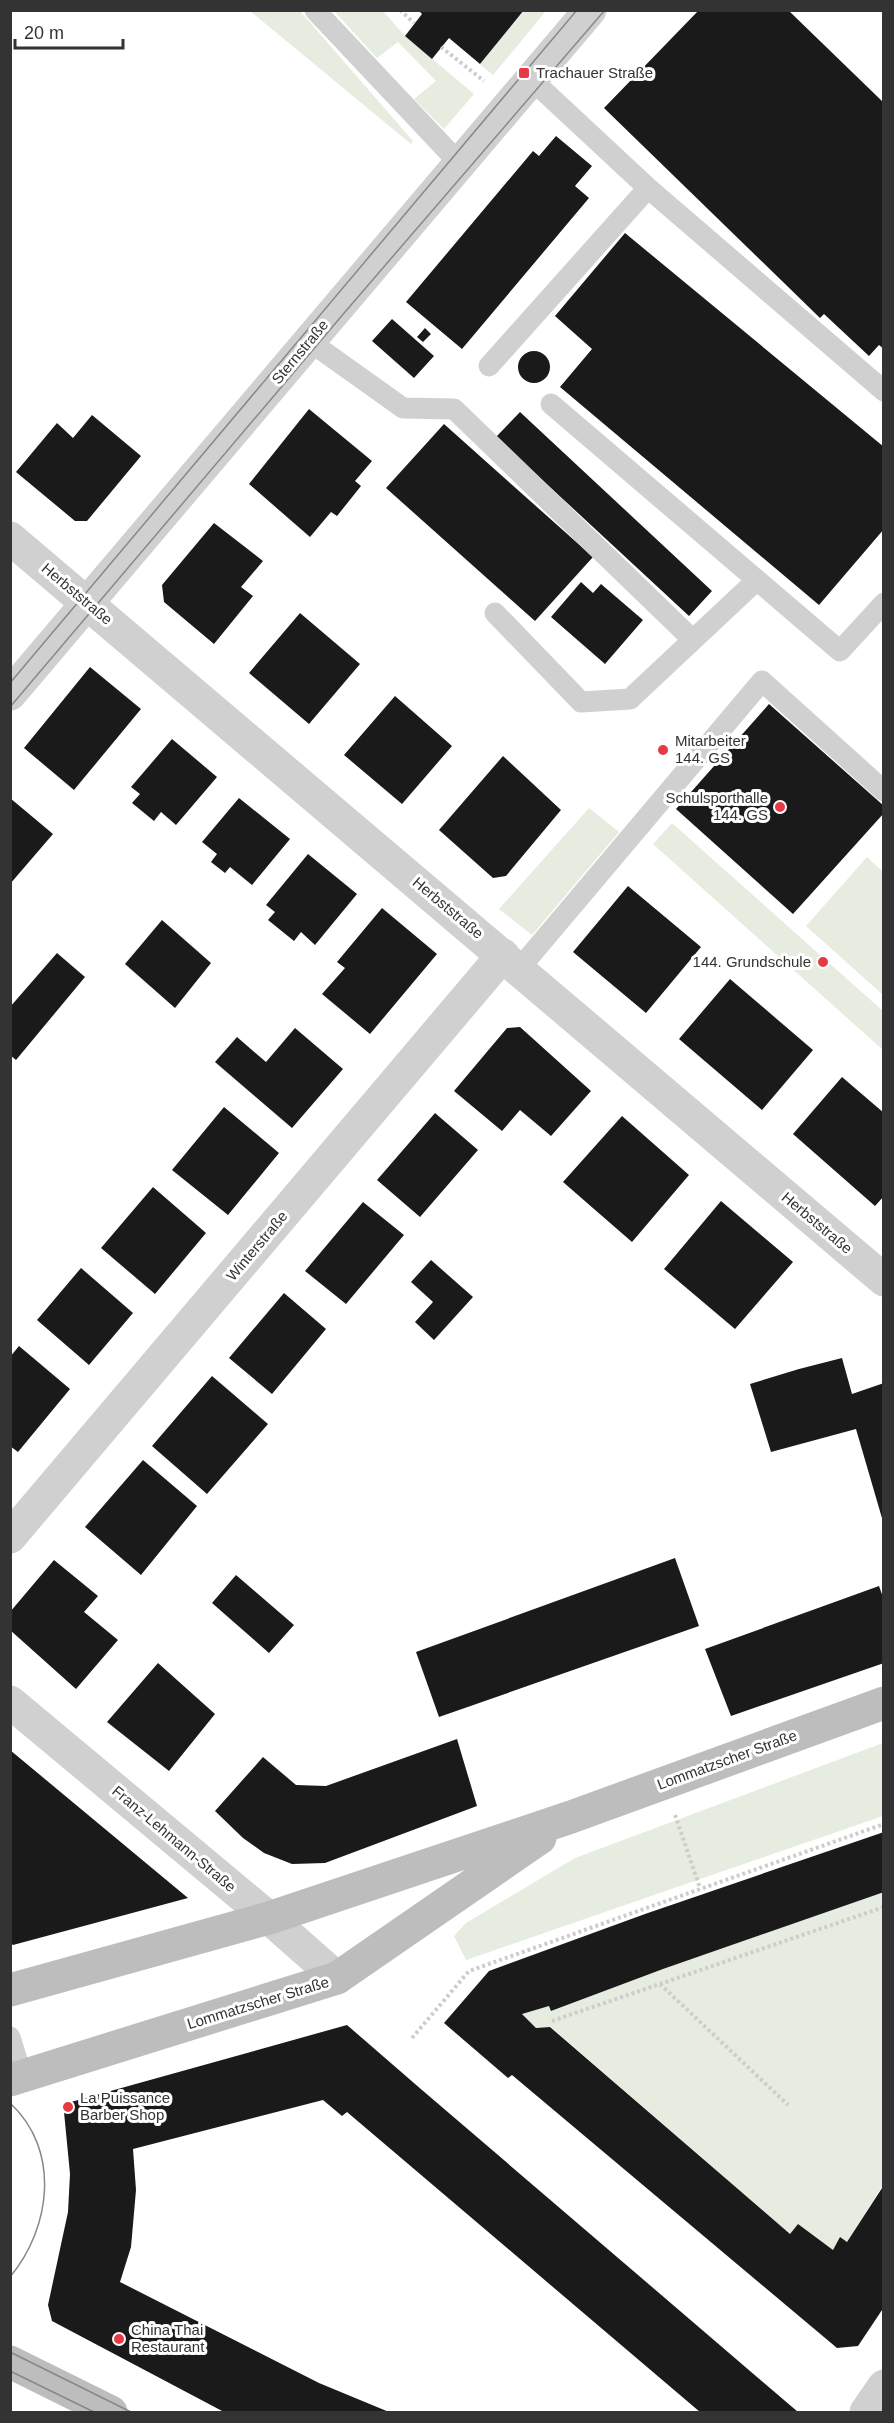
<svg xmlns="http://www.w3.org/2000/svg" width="894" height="2423" font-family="Helvetica,sans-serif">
  <rect width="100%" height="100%" fill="#fff"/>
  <!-- green -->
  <path fill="#e6ecdf" d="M250 11H300L413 141 411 144Z
    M334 11H383L405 36 474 94 444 129 414 99 436 81 398 42 377 58Z
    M524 11H546L493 75 480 64Z
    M589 808 619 832 532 935 499 909Z
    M672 823 883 1011V1050L653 844Z
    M867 857 883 872V995L806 926Z
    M883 1743V1816L466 1960 454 1936 466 1923 575 1858Z
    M883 1892V2185L847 2242 839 2240 833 2250 798 2224 790 2234 551 2027 536 2028 522 2014 549 2006 552 2011 663 1969Z"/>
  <!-- building -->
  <path fill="#1a1a1a" d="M418 10H524L480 64 449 38 432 59 405 36 422 14Z
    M699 10H788L884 103V349L879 345 869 356 824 314 820 318 604 108Z
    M556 136 592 166 575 186 589 198 462 349 406 302 533 151 539 156Z
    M625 233 884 447V529L819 605 560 387 592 349 555 316Z
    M392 319 434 356 414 378 372 341Z
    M425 328 431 334 423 342 417 337Z
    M518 367a16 16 0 1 1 32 0a16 16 0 1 1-32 0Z
    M309 409 372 461 355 481 361 486 337 516 331 512 310 537 249 484Z
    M520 412 712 591 689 616 496 437Z
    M92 415 141 456 87 521H75L16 472 57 423 73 438Z
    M444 424 593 557 535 621 386 488Z
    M214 523 263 561 241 587 253 596 214 644 164 602 162 585Z
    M581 582 593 593 601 584 643 620 605 664 551 617Z
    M300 613 360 664 309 724 249 673Z
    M90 667 141 709 74 790 24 748Z
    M395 696 452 746 402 804 344 755Z
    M769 704 884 806V813L793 914 676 809Z
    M172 739 217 777 176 825 161 812 154 821 132 803 140 794 131 787Z
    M503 756 561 810 506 876 493 878 439 830Z
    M10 798 53 834 10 884Z
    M239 798 290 839 252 885 230 867 225 873 211 862 217 854 202 842Z
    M308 854 357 894 315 945 301 932 294 941 268 920 275 912 266 905Z
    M628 886 701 947 646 1013 573 952Z
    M382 908 437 954 370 1034 322 994 345 968 337 962Z
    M162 920 211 963 175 1008 125 964Z
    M57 953 85 977 16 1060 10 1055V1007Z
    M730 979 813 1050 762 1110 679 1039Z
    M520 1027 591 1091 551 1136 520 1110 502 1131 454 1091 507 1028Z
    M295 1028 343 1069 292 1128 215 1062 237 1037 266 1062Z
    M842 1077 884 1113V1196L875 1206 793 1134Z
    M224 1107 279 1153 228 1215 172 1170Z
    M435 1113 478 1150 420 1217 377 1180Z
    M622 1116 689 1175 632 1242 563 1182Z
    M153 1187 206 1233 155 1294 101 1248Z
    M721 1201 793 1262 735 1329 664 1269Z
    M363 1202 404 1235 346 1304 305 1271Z
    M431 1260 473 1297 434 1340 415 1322 433 1302 411 1282Z
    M81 1268 133 1313 89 1365 37 1320Z
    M284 1293 326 1329 272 1394 229 1358Z
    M19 1346 70 1389 18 1452 10 1446V1357Z
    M842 1358 852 1394 884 1383V1525L856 1429 771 1452 750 1384 799 1369Z
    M212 1376 268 1424 207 1494 152 1446Z
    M143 1460 197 1506 141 1575 85 1527Z
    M675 1558 699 1626 439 1717 416 1652Z
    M54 1560 98 1596 84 1612 118 1640 76 1689 10 1630V1612Z
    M236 1575 294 1625 269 1653 212 1603Z
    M879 1586 884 1600V1663L731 1716 705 1649Z
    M158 1663 215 1714 169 1771 107 1722Z
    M457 1739 477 1806 325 1863 292 1864 264 1853 243 1838 215 1811 263 1757 296 1785 326 1786Z
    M10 1750 188 1898 13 1945 10 1943Z
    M884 1832V1892L663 1969 551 2011 549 2006 522 2014 536 2028 550 2027 790 2234 798 2224 833 2250 840 2237 847 2242 884 2185V2307L858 2346 837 2348 512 2075 508 2078 444 2023 489 1971 645 1914Z
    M347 2025 422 2090 798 2412H700L347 2112 342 2116 323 2100 133 2149 136 2190 131 2247 120 2282 319 2383 389 2412H224L52 2321 48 2305 68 2212 70 2174 64 2112 71 2102Z"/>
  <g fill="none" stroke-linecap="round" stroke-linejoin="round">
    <!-- path -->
    <path stroke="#cdcdcd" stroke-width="4" stroke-dasharray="3 3" stroke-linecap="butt" d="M400 10 414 23
      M441 47 484 81
      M675 1815 700 1888
      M660 1984 788 2105
      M552 2021 884 1907
      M412 2038 469 1971 884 1824"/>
    <!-- service -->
    <path stroke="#d0d0d0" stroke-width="21" d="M315 10 460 164
      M532 80 648 188 884 391
      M309 341 403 408 454 409 693 640
      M489 366 648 188
      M551 404 840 651 884 603
      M495 613 581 702 630 699 757 580
      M519 969 762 681 884 791
      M10 2037 22 2076"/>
    <!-- minor -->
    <path stroke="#d0d0d0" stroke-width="33" d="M10 538 884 1280
      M10 1537 503 955
      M10 1702 269 1918 337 1978
      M866 2412 884 2386"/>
    <!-- tertiary -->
    <path stroke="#d0d0d0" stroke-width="33" d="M10 694 590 10"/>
    <!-- secondary -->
    <path stroke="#bdbdbd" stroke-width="33" d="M10 1990 269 1918 571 1817 884 1703
      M10 2080 337 1978 540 1838
      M10 2362 111 2412"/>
    <!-- tram -->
    <path stroke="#888" stroke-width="1.5" d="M10 683 577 10
      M10 707 345 312 605 10
      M10 2103C61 2150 51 2228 10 2277
      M10 2352 131 2412
      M10 2371 94 2412"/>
  </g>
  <!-- markers -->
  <g fill="#e63946" stroke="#fff" stroke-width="2">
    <rect x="518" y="67" width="12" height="12" rx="3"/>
    <circle cx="663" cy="750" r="6"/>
    <circle cx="780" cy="807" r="6"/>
    <circle cx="823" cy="962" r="6"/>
    <circle cx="68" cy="2107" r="6"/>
    <circle cx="119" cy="2339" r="6"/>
  </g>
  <g text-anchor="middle" stroke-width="6" stroke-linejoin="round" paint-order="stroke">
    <!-- poi labels -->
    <g font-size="15" fill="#333" stroke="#fff" text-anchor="start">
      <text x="536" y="78">Trachauer Straße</text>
      <text x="675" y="746">Mitarbeiter<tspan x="675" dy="17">144. GS</tspan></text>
      <text x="768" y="803" text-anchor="end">Schulsporthalle<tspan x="768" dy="17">144. GS</tspan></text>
      <text x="811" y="967" text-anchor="end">144. Grundschule</text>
      <text x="80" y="2103">La Puissance<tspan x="80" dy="17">Barber Shop</tspan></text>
      <text x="131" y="2335">China Thai<tspan x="131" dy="17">Restaurant</tspan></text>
    </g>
    <!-- street labels -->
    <g font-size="15" fill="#333" stroke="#fff">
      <text transform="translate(300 352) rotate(-50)" y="5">Sternstraße</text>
      <text transform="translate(77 594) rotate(40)" y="5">Herbststraße</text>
      <text transform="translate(448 908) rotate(40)" y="5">Herbststraße</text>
      <text transform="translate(817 1223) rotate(40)" y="5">Herbststraße</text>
      <text transform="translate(257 1246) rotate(-50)" y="5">Winterstraße</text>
      <text transform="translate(727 1760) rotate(-20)" y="5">Lommatzscher Straße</text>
      <text transform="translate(174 1839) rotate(40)" y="5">Franz-Lehmann-Straße</text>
      <text transform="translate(258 2003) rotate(-17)" y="5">Lommatzscher Straße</text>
    </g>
  </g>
  <!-- border -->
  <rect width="894" height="2423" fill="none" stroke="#333333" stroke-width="24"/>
  <!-- scale -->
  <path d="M15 39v9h108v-9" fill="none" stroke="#333333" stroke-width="3"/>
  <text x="24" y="39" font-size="18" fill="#333333" stroke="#ffffff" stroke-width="4.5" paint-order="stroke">20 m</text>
</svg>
